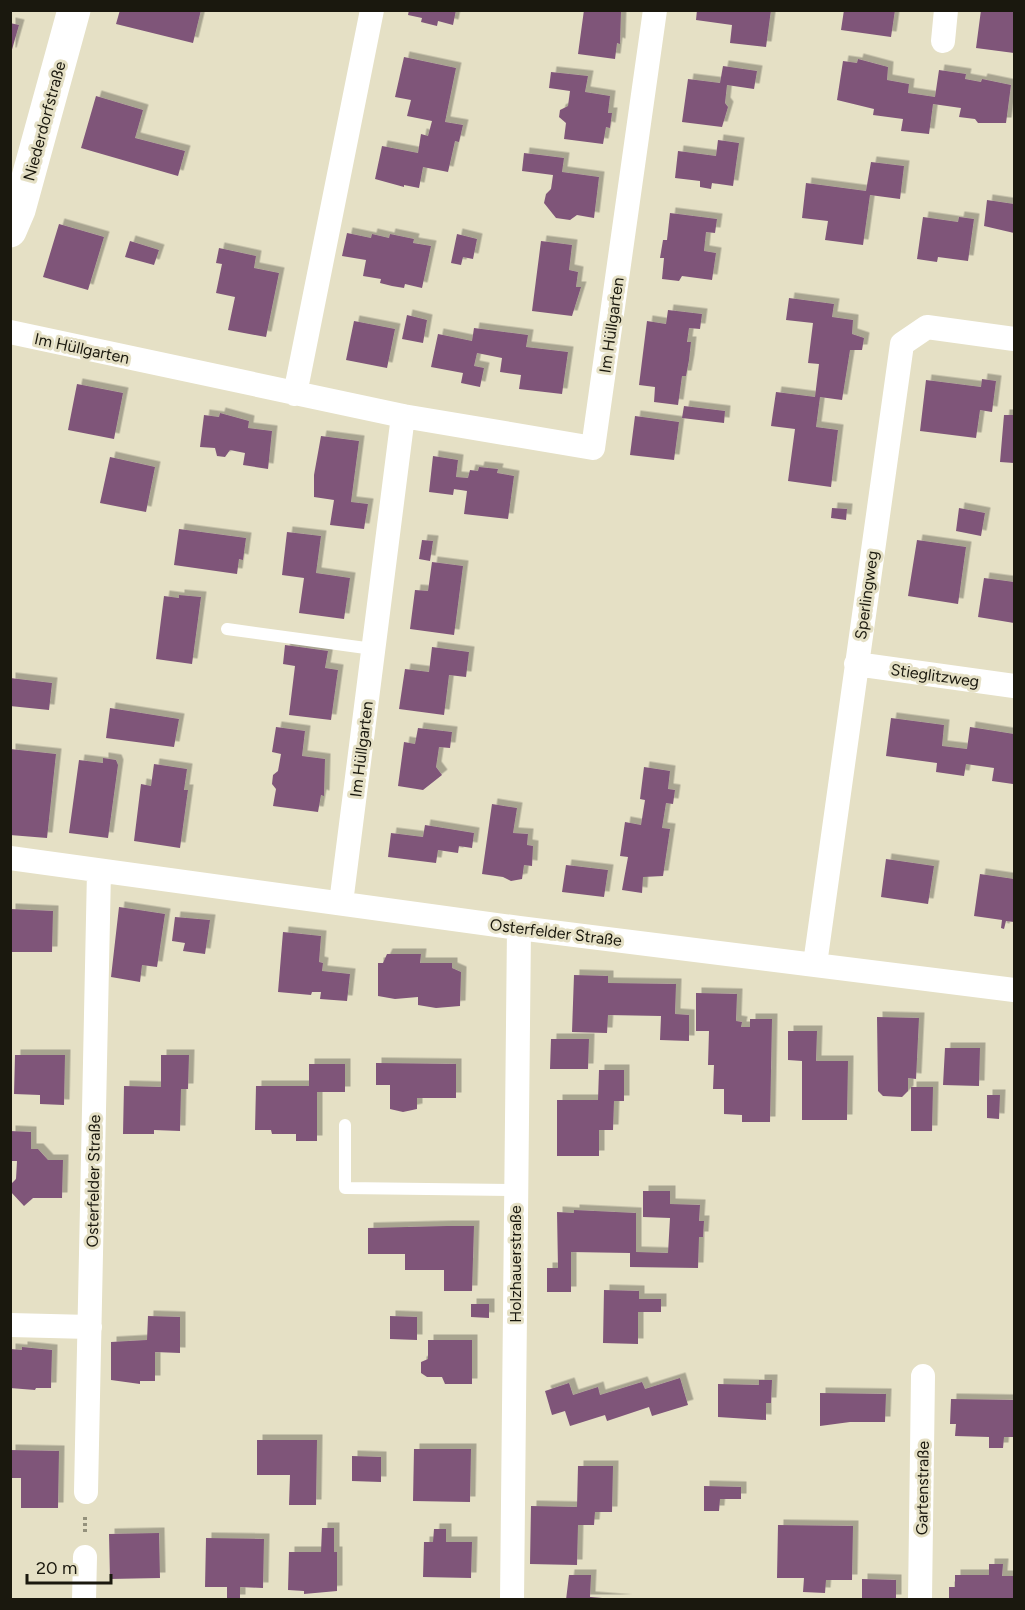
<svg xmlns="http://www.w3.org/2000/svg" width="1025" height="1610" font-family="Figtree,sans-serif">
  <defs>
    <filter id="shadow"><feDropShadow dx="5.5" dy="-5.5" stdDeviation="0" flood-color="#0004"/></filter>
  </defs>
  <rect width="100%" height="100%" fill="#e5e0c5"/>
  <!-- building -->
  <path fill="#7f5579" filter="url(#shadow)" d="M120 10H201L193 43 116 24Z
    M409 10H456L453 25 438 21 437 26 421 22 422 18 408 15Z
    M584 10 621 11 620 44 617 43 615 59 578 54Z
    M697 10H771L766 47 730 43 732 25 696 20Z
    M844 10H895L891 37 841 30Z
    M981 10H1014V53L976 48Z
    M10 23 19 25 11 53H10Z
    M404 57 456 68 445 122 463 125 459 142 455 141 448 172 423 167 419 188 404 185V187L375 179 382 146 418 153 421 134 428 136 432 121 407 116 411 100 395 97Z
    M858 59 888 67 887 80 909 84 908 93 935 97 939 70 966 74 965 79 981 82 982 79 1011 85 1006 123H978L975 119 959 117 961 108 933 104 929 134 901 131 903 119 873 115 874 109 837 100 843 61 857 63Z
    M723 66 757 71 754 89 727 85 725 103 728 107 722 127 682 122 688 79 720 83Z
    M551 72 588 76 585 92 610 96 608 113H612L610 128 606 127 603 144 564 139 566 123 559 117 560 110 568 106 570 91 549 88Z
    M96 96 143 110 135 138 185 151 178 176 81 148Z
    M718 140 739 143 733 186 712 183 711 189 700 187V181L675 178 678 151 716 156Z
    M524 153 564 158 562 172 599 177 594 218 577 215 570 220 556 218 544 203 546 194 551 189 553 175 522 171Z
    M871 162 904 166 900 199 870 195 863 245 825 240 828 221 802 218 806 183 866 191Z
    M987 200 1014 204V233L984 226Z
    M670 213 717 219 715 233 706 232 704 251 716 253 712 280 682 276 679 281 662 279 664 258H660L663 240H667Z
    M923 217 958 222 959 217 974 219 968 261 938 257 937 262 917 259Z
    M59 224 104 237 88 290 43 277Z
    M347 233 371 238 372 234 389 238 390 234 414 239 413 243 431 246 422 288 405 284 404 288 392 286 380 283 381 279 363 276 366 260 342 256Z
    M457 234 477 239 473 259 463 257 461 265 451 263Z
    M130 241 159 250 154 265 125 257Z
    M541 241 572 245 569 270 578 272 576 287H581L572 316 532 311Z
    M219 248 256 256 254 268 279 273 266 337 228 330 235 297 216 293 222 264 216 263Z
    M789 298 834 304 832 317 853 320 852 334 864 338 862 350H850L842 400 820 397 816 427 838 430 831 487 788 481 795 429 771 426 776 392 815 397 819 364 808 363 813 323 786 320Z
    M668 310 702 314 700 329 689 328 687 342H691L689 360 686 376H682L678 405 654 402 655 387 639 385 647 321 666 324Z
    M407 315 427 320 423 343 402 339Z
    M354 321 395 329 387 368 346 360Z
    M474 328 528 335 526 347 568 352 562 394 519 389 521 375 500 372 502 358 477 353 474 366 484 368 480 387 461 383 463 373 431 367 438 334 472 341Z
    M982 379 996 381 992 412 980 410 976 438 920 431 926 380 981 387Z
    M77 384 123 393 114 439 68 430Z
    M684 406 725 411 724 423 682 418Z
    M220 413 249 421 248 428 272 431 268 469 243 465 245 453 230 450 225 457 217 456 215 448 200 447 204 415 219 417Z
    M1004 415H1014V463L1000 462Z
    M635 416 679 422 674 460 630 455Z
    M321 436 359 441 351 502 368 504 364 529 330 525 334 500 314 497V475Z
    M433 456 458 460 456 477 468 478 470 470 478 471 479 467 498 469 497 473 514 476 508 519 464 514 467 491 454 489 453 495 429 492Z
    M110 457 155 467 146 512 100 503Z
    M832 508 847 509 846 520 831 518Z
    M959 508 985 513 981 536 956 531Z
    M179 529 246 538 243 560 239 559 237 574 174 565Z
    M287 532 321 536 316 573 350 578 344 619 299 613 304 578 282 575Z
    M422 540 433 541 430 561 419 559Z
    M917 540 966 547 958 604 908 596Z
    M432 562 463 566 454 635 410 629 415 590 428 591Z
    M984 578 1014 582V623L978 617Z
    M179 595 201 597 192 664 156 659 164 596 179 598Z
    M285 645 328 651 325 668 338 670 331 720 289 715 295 666 283 664Z
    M432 647 469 652 466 677 449 675 444 715 399 709 405 669 429 672Z
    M10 678 52 683 49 710 10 706Z
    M110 708 179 719 174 747 106 738Z
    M891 718 944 725 942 746 967 749 970 727 1014 734 1013 784 992 781 994 768 966 764 964 776 936 772 937 763 886 756Z
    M276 727 305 731 302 756 325 759 324 796 321 795 318 812 273 806 276 789 272 784 273 775 278 771 281 754 272 752Z
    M418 728 452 732 450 748 439 747 436 767 442 775 423 790 398 786 404 742 415 744Z
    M10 749 56 754 47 838 10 835Z
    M103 758 116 760 118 765 108 838 69 833 79 760 103 763Z
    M154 764 187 769 184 790H188L180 848 134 841 141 784 151 786Z
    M644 767 670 771 668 789 675 790 673 804 666 803 662 828 670 829 663 876 643 877 642 893 622 890 628 857 620 856 625 822 641 825 645 800 640 799Z
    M492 804 517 808 513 833 528 834 527 845 533 846 532 866 524 865 522 879 511 881 503 877 482 874Z
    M425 825 474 833 472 848 459 846 458 853 438 850 436 863 388 857 391 833 423 837Z
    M886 859 934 866 928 904 881 897Z
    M566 865 608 870 604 897 562 892Z
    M980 874 1014 879V922L1006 921 1004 929 1001 928 1002 920 974 916Z
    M119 907 165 914 157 967 142 965 140 982 111 977Z
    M10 909 53 911 52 952H10Z
    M175 917 210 920 205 954 183 951 185 943 172 941Z
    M283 932 321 936 319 962 323 963 322 971 350 974 347 1001 320 999 321 992H312L311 995 278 992Z
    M387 954H421L420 963H452V968L461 972 460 1006 436 1008 418 1005V997L395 999 378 996V963H383Z
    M574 975 608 976V983L676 984 675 1014 689 1015V1041L660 1040 661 1016 608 1015 607 1033 572 1032Z
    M696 993 737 994 736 1021 742 1022 741 1027H750V1019H772L770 1122H742V1115L724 1114V1089H713L714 1065H708L709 1031H696Z
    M877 1017 919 1018 916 1079 908 1078V1091L902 1097 883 1096 878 1091Z
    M788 1031H817L816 1061H848L847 1120H802V1061L788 1060Z
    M551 1039H589L588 1069H550Z
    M945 1048H980L979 1086 943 1085Z
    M15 1055H65L64 1105 40 1104V1095L14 1094Z
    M161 1055H189L188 1089H181L180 1131 154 1130V1134H123L124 1086 161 1087Z
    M376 1063 456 1064V1098H417V1109L403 1112 390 1109V1085H376Z
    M309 1064H345V1092H317V1141H296V1134H272L271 1130H255L256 1086H309Z
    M599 1070H624V1101H614L613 1130H599V1156H557V1100H598Z
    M911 1087H933L932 1131H911Z
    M987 1095H1000L999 1119 987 1118Z
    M10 1131 31 1132V1149H38L48 1160H63L62 1198H33L24 1206 10 1191V1185L16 1179 17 1161H10Z
    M643 1191H670V1204L700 1205 699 1221H704L703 1237H699L698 1268 630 1267V1253L571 1252V1292H547V1268H558L557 1212 574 1213V1210L636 1213V1252L668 1253 670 1218 643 1217Z
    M447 1226H474L472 1291H444V1270H405V1254H368V1228Z
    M604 1290 639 1291V1299H661V1312H638V1344L603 1343Z
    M471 1304H489V1318L471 1317Z
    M148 1316 180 1317V1353L155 1352V1381H140V1384L111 1380V1342L147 1340Z
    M390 1316 417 1317V1340L390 1339Z
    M428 1340H472V1384H445L442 1377H427L421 1373V1362L428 1359Z
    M22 1347 52 1350 51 1388H36L35 1390 10 1388V1349L22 1350Z
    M680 1378 688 1405 652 1416 649 1407 607 1421 605 1415 570 1426 565 1411 552 1415 545 1391 569 1383 573 1395 598 1387 600 1395 642 1382 645 1389Z
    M759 1380H772L771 1403H766V1420L718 1417V1384L759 1385Z
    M820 1393 886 1394 885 1422H850L820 1426Z
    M951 1399 1014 1400V1437H1004L1003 1448H989V1437L955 1436 956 1424H950Z
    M257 1440H317L316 1505H289L290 1475H257Z
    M414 1449H471L470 1502 413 1501Z
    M10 1450 59 1451 58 1508H21V1478H10Z
    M352 1456 381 1457V1482L352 1481Z
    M578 1466H613L612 1512H595L594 1525H578L577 1565 530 1564 531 1506 577 1507Z
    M704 1486 741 1487V1499H720L719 1511H704Z
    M778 1525 853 1526 852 1580H826L825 1593 803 1592 804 1578H777Z
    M322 1528H334V1552H337V1591L304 1594V1591L288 1590 289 1552H321Z
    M434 1529H446V1542H472L471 1578 423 1577 424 1542H433Z
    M159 1533 160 1578 110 1579 109 1534Z
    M206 1538 264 1539 263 1588 240 1587V1600H227V1587H205Z
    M989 1564H1003L1002 1576H1014V1600H949V1587H955V1575H989Z
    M569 1575H591L590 1597 627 1600H566Z
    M862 1579 896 1580V1600H862Z"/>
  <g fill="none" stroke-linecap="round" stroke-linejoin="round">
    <!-- path -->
    <path stroke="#94917c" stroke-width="4" stroke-dasharray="3 3" stroke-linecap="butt" d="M85 1532V1516"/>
    <!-- lane -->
    <path stroke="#fff" stroke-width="12" d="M227 629 373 649
      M345 1125V1188L515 1190"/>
    <!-- street -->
    <path stroke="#fff" stroke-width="24" d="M943 41 946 10
      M10 332 403 416 593 448 655 10
      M295 394 372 10
      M856 664 1014 686
      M10 858 519 928 1014 990
      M341 903 403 416
      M815 964 902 344 927 327 1014 339
      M10 1325 90 1327
      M86 1492 99 871
      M84 1600 85 1557
      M512 1600 519 928
      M920 1600 923 1376"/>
    <!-- secondary -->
    <path stroke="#fff" stroke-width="33" d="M10 231 19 210 74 10"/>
  </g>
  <g text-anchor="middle" stroke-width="6" stroke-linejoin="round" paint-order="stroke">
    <!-- street labels -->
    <g font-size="16" fill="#1a180e" stroke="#e5e0c5">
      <text transform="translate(44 121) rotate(-75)" y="6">Niederdorfstraße</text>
      <text transform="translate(611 325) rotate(-82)" y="6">Im Hüllgarten</text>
      <text transform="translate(82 348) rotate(12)" y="6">Im Hüllgarten</text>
      <text transform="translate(866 595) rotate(-82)" y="6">Sperlingweg</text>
      <text transform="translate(935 675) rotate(8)" y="6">Stieglitzweg</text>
      <text transform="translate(361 749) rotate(-83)" y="6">Im Hüllgarten</text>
      <text transform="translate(556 932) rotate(7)" y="6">Osterfelder Straße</text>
      <text transform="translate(93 1181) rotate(-89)" y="6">Osterfelder Straße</text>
      <text transform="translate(515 1264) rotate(-90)" y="6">Holzhauerstraße</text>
      <text transform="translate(922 1488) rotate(-89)" y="6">Gartenstraße</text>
    </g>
  </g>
  <!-- border -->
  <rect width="1025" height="1610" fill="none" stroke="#1a180e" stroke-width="24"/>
  <!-- scale -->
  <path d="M27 1574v9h84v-9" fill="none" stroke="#1a180e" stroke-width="3"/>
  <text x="36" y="1574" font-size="18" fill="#1a180e" stroke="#e5e0c5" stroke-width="4.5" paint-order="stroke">20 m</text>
</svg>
